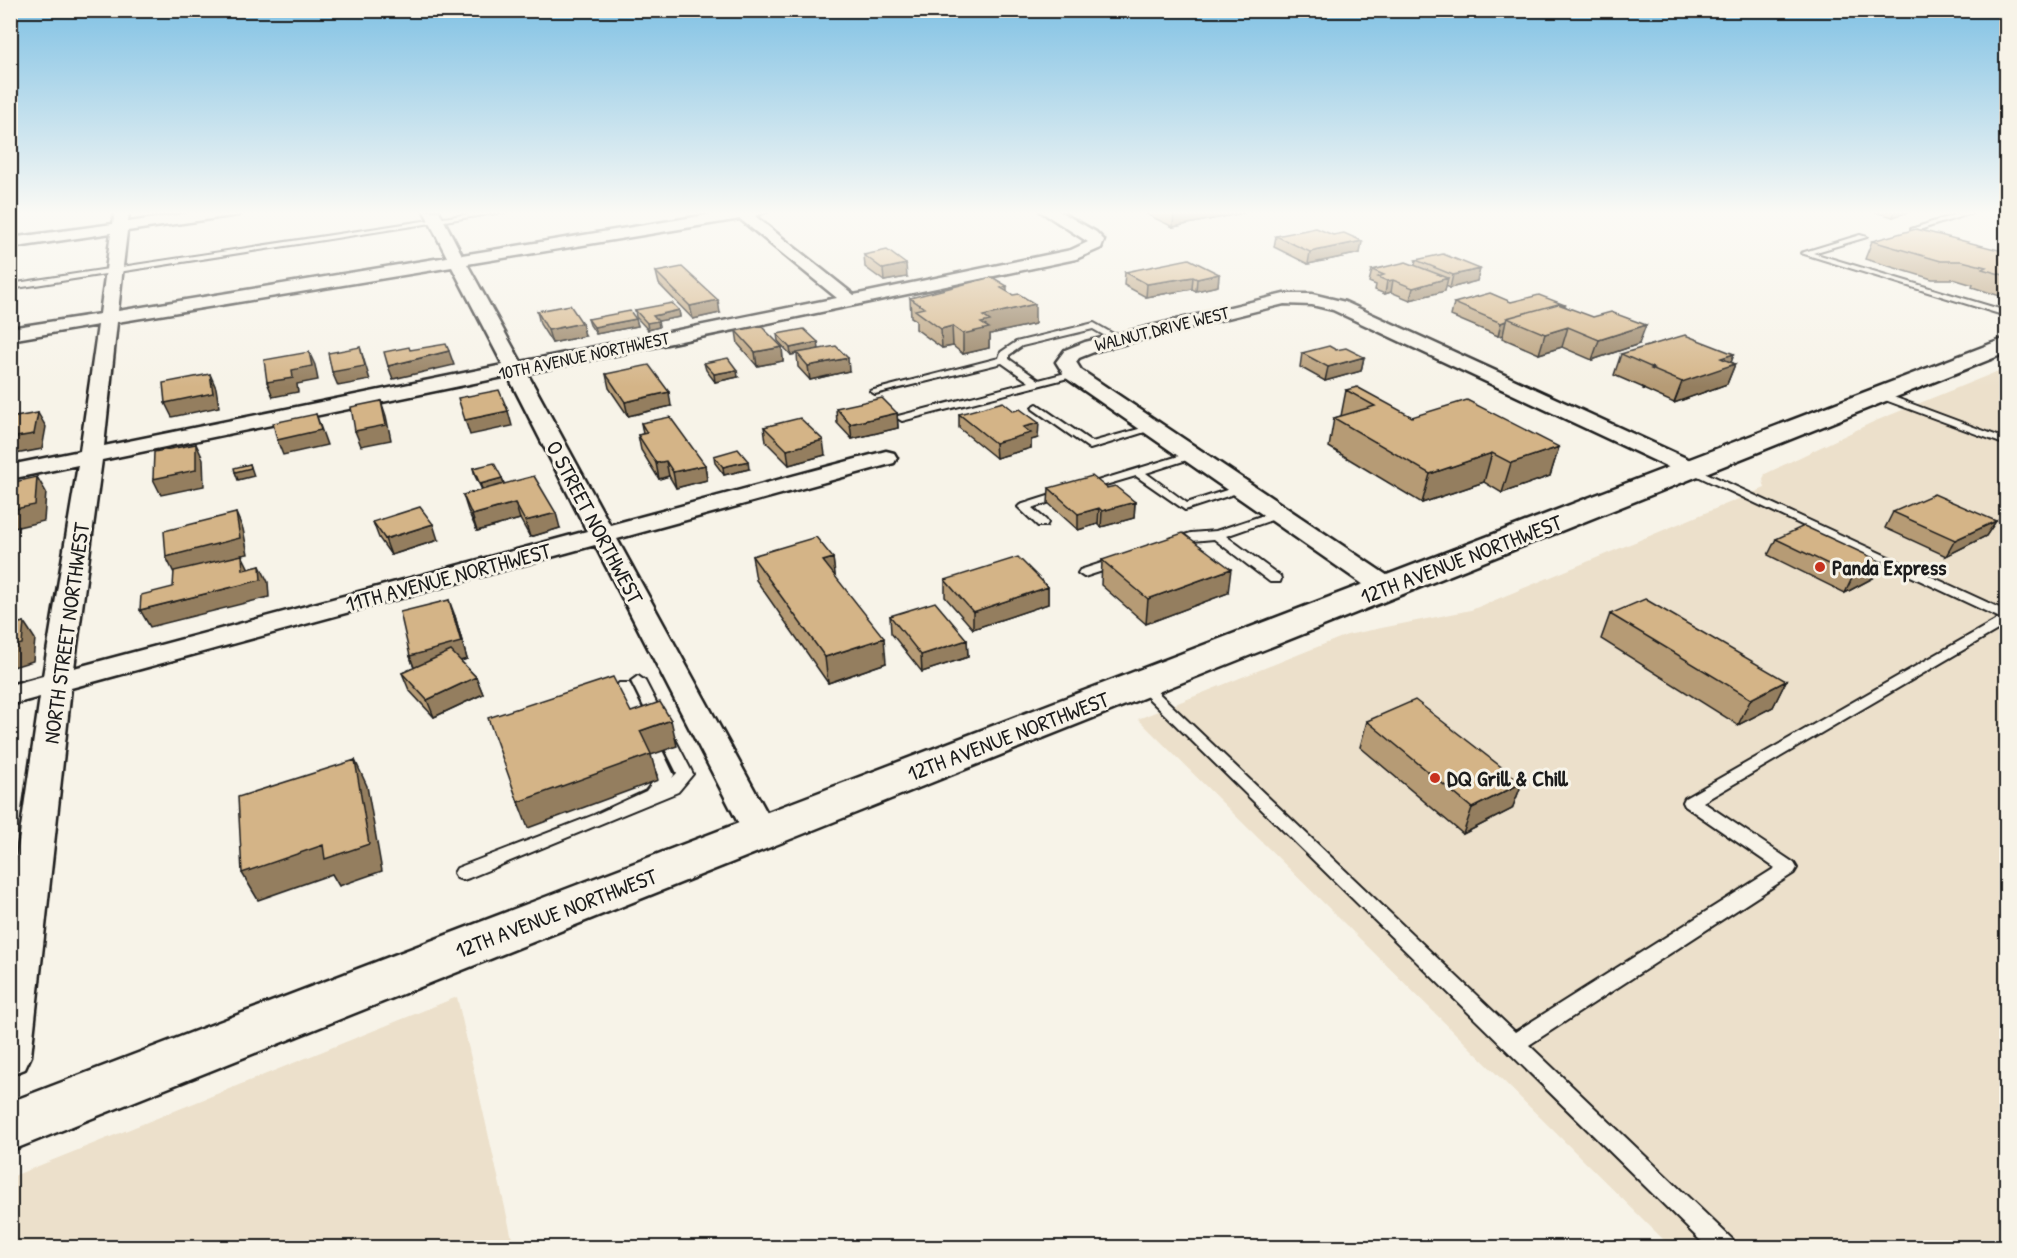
<svg xmlns="http://www.w3.org/2000/svg" width="2017" height="1258" font-family="'Patrick Hand',sans-serif">
  <rect width="100%" height="100%" fill="#f7f3e8"/>
  <filter id="ink" filterUnits="userSpaceOnUse"><feTurbulence type="fractalNoise" baseFrequency=".0167" numOctaves="2"/><feDisplacementMap in="SourceGraphic" scale="12" xChannelSelector="R" yChannelSelector="G"/><feConvolveMatrix kernelMatrix="1 2 1 2 8 2 1 2 1" color-interpolation-filters="sRGB"/></filter>
  <g filter="url(#ink)">
    <!-- built -->
    <path fill="#ece0cb" d="M2006 368V1247H1671L1138 719 1347 635 1471 610 1765 488 1763 480 1765 474 1873 422Z
      M457 997 514 1247H11V1177Z"/>
    <g fill="none" stroke-linecap="round" stroke-linejoin="round">
      <defs>
        <path id="service" d="M489 211H508L10 289V284Z
          M1966 211H1978L1919 230 1923 235 1932 237V241L1917 239 1911 229Z
          M1860 235 1867 237 1813 253 2006 311V316L1801 253Z
          M1094 323 1122 339 1114 341 1093 329 1022 346 1009 355V359L1039 380 1073 371 1078 374 1076 376 902 421 897 418 898 416 1029 382 1002 363 875 394 870 391 999 358 1001 352 1016 342Z
          M1880 392 2006 439V445L1877 397V393Z
          M1037 404 1092 442 1153 425 1158 428 1090 449 1033 409 1032 407Z
          M1192 452 1197 455 1196 457 1146 473 1187 503 1242 485 1248 488 1246 490 1185 510 1136 476 1085 491 1079 488 1081 486Z
          M1691 466 2006 611V625L1703 802 1794 863 1797 868 1794 873 1529 1045 1733 1240 1736 1248H1708L1134 684 1136 681H1146L1515 1032 1775 868 1685 806 1683 802 1685 798 2000 618 1687 471V467Z
          M1064 491 1068 492V496L1032 508 1046 520 1048 523 1046 526H1038L1018 507 1020 505Z
          M1279 510 1283 512 1285 514 1283 516 1226 536 1280 576 1281 579 1280 582H1270L1214 539 1192 541 1172 547 1166 543 1168 540 1191 533 1216 531Z
          M1117 558 1121 559 1123 562 1121 565 1084 577 1078 573 1080 570Z
          M638 676 645 681 693 774 678 792 469 878 463 880 457 878 454 873 457 868 594 815 646 791 658 775 617 686 619 683H629L631 686 674 775 672 778 677 773 631 681Z"/>
        <path id="minor" d="M115 211H129L128 222 203 211H245L238 215 127 231 118 311 447 257 424 211H439L462 255 731 211H768L755 216 854 295 1071 250 1088 242 1040 211H1059L1096 232 1104 240 1101 248 1076 259 527 373 610 525 886 451 894 453 897 458 894 463 617 539 778 833 772 842 760 846 748 842 595 545 71 688 31 1056 25 1069 10 1075V903L40 697 10 705V685L43 676 78 465 10 479V465L80 451 98 325 10 340V328L100 314 111 233 10 248V238L113 224ZM740 219 837 298 521 362 467 264ZM452 267 503 365 104 446 117 322ZM508 376 587 531 74 668 102 460Z
          M1284 294H1312L1345 302 1699 464 1703 469 1699 474H1683L1333 310 1312 305 1284 304 1099 350 1079 358 1076 362 1081 370 1397 582 1401 588 1397 594 1387 596 1377 594 1066 378 1056 362 1065 350 1085 342Z"/>
        <path id="secondary" d="M2006 338V353L10 1151V1102Z"/>
      </defs>
      <!-- service casing -->
      <use href="#service" stroke="#1c1c1c" stroke-width="4"/>
      <!-- minor casing -->
      <use href="#minor" stroke="#1c1c1c" stroke-width="5"/>
      <!-- secondary casing -->
      <use href="#secondary" stroke="#1c1c1c" stroke-width="5"/>
      <!-- service -->
      <use href="#service" fill="#f7f3e8" fill-rule="evenodd"/>
      <!-- minor -->
      <use href="#minor" fill="#f7f3e8" fill-rule="evenodd"/>
      <!-- secondary -->
      <use href="#secondary" fill="#f7f3e8" fill-rule="evenodd"/>
    </g>
    <!-- wall -->
    <path fill="#b69b74" stroke="#1c1c1c" stroke-width="1.5" d="M1140 211H1252L1173 227Z
      M1871 211H1911L1893 217Z
      M1333 235 1362 241 1360 253 1308 264 1274 247 1276 236Z
      M1872 241 2007 252V295L2003 297 1972 287 1973 285 1953 279H1932L1865 259Z
      M864 255 907 277 884 281 865 267Z
      M1416 260 1480 269 1477 281 1450 288 1446 286 1445 291 1410 300 1391 292 1385 294 1375 290 1376 285 1369 282 1372 270 1415 265Z
      M656 272 720 313 693 319 659 284Z
      M1125 272 1219 274 1218 286 1196 291 1192 289 1146 297 1124 285Z
      M1007 292 1035 324 990 334V340L989 341V348L963 354 953 346 942 348 916 329V320L911 317 910 298Z
      M1511 302 1565 305 1564 306 1639 344 1592 360 1562 347 1539 354 1502 338 1503 335 1498 336 1451 316 1454 303Z
      M635 310H679L680 317 658 321 659 327 648 330 636 317Z
      M537 311 585 336 552 343 540 324Z
      M588 319H636L638 326 596 334 590 325Z
      M736 331 782 347 783 361 757 366 738 344Z
      M777 334 819 349 849 371 810 380 798 367 797 354 791 355 778 341Z
      M1336 350 1364 357 1361 371 1325 381 1300 367 1302 353Z
      M1621 354H1734L1731 362 1735 364 1727 384 1674 403 1643 389 1644 388 1614 375Z
      M704 363 738 377 715 382 706 370Z
      M606 374 671 406 628 416 609 388Z
      M1346 390 1412 417 1559 447 1550 476 1502 493 1484 482 1422 503 1329 447 1334 418 1341 416Z
      M836 408 897 413 898 428 852 439 837 423Z
      M959 414 1038 438 1031 440V448L996 458 959 428Z
      M641 423 705 465 707 480 676 488 669 476 659 479 641 450 638 435 643 434Z
      M764 427 825 455 789 465 766 442Z
      M714 456 749 469 724 475 715 463Z
      M473 468 502 478 504 484 560 528 530 537 520 519 477 531 468 511 463 495 482 490 475 476Z
      M2007 473V488L1999 485Z
      M1049 488H1107L1135 502 1134 518 1101 527 1098 524 1078 530 1048 503Z
      M1893 512 1996 521 1986 536 1946 556 1885 528Z
      M373 522 438 540 391 555 379 538Z
      M1776 539 1873 578 1845 593 1768 555Z
      M752 556 833 558 835 577 886 663 828 683 756 580Z
      M1102 560 1228 593 1146 624 1101 585Z
      M945 580 1048 587V604L973 629 945 597Z
      M1610 614 1786 681 1773 707 1738 725 1601 639Z
      M455 616 467 659 461 661 476 677 483 694 434 717 409 690 402 673 414 668 410 656Z
      M890 616 967 640 968 657 922 672 891 633Z
      M1367 721 1522 783 1512 809 1463 834 1360 747Z"/>
    <!-- shaded-wall -->
    <path fill="#947e5e" stroke="#1c1c1c" stroke-width="1.5" d="M1174 211H1252L1173 227Z
      M1895 211H1911L1893 217Z
      M1362 241 1360 253 1308 264 1310 252Z
      M906 264 907 277 884 281 883 269Z
      M1480 269 1477 281 1450 288 1453 275Z
      M1219 274 1218 286 1196 291 1197 279Z
      M1193 277 1192 289 1146 297 1147 284Z
      M1448 278 1445 291 1410 300 1413 288Z
      M1393 280 1391 292 1385 294 1387 281Z
      M1007 286V305L1001 288Z
      M718 300 720 313 693 319 690 306Z
      M1035 304V324L990 334V340L989 341V348L963 354V334L983 316Z
      M679 310 680 317 658 321 659 327 648 330 647 323 653 316Z
      M636 319 638 326 596 334 594 327Z
      M1506 321 1503 335 1498 336 1501 323Z
      M582 323 585 336 552 343 548 330Z
      M1646 325 1639 344 1592 360 1599 340Z
      M952 326 953 346 942 348 941 329Z
      M1568 327 1562 347 1539 354 1545 334Z
      M818 342 819 349 791 355 790 348Z
      M360 347 370 380 338 386 332 372Z
      M782 347 783 361 757 366 755 352Z
      M449 351 454 365 393 379 388 366Z
      M309 352 315 365 318 380 297 384 298 392 273 397 267 382 292 370Z
      M1734 354 1730 366 1735 364 1727 384 1674 403 1682 382 1721 358Z
      M1364 357 1361 371 1325 381 1328 367Z
      M848 358 849 371 810 380 808 366Z
      M737 370 738 377 715 382 714 374Z
      M210 374 216 388 219 407 172 417 165 403Z
      M669 392 671 406 628 416 625 402Z
      M381 401 386 416 391 440 361 446 355 431Z
      M508 411 512 426 470 435 465 420Z
      M38 413 46 427 42 449 10 455V438Z
      M897 413 898 428 852 439 850 424Z
      M316 414 327 445 283 455 277 440Z
      M1039 423 1038 438 1031 440V448L996 458 995 443 1023 427Z
      M823 440 825 455 789 465 787 450Z
      M196 444 203 459 204 486 161 495 153 479Z
      M1559 447 1550 476 1502 493 1511 463Z
      M1492 453 1484 482 1422 503 1430 474Z
      M666 461 669 476 659 479 656 463Z
      M748 461 749 469 724 475 723 467Z
      M250 464 254 476 238 480 235 472Z
      M705 465 707 480 676 488 673 472Z
      M37 477 46 492 44 521 10 529V510Z
      M502 478 505 486 483 491 480 484Z
      M1135 502 1134 518 1101 527 1102 511Z
      M515 503 520 519 477 531 472 515Z
      M1099 508 1098 524 1078 530V514Z
      M236 513 243 529 248 554 242 555 250 571 260 566 268 582 269 597 150 627 140 610 249 583 174 573 166 557Z
      M556 513 560 528 530 537 525 521Z
      M1996 521 1986 536 1946 556 1955 540Z
      M433 524 438 540 391 555 385 539Z
      M833 558 836 582 823 561Z
      M1882 562 1873 578 1845 593 1853 576Z
      M1231 569 1228 593 1146 624 1148 599Z
      M1048 587V604L973 629V612Z
      M449 600 455 616 467 659 416 673 410 656Z
      M24 622 35 639 33 661 10 668V647Z
      M884 638 886 663 828 683 825 657Z
      M967 640 968 657 922 672 921 655Z
      M476 677 483 694 434 717 427 700Z
      M1786 681 1773 707 1738 725 1751 699Z
      M671 720 677 746 651 755 658 780 528 828 518 802 640 731Z
      M355 760 367 786 382 871 339 886 332 874 258 900 242 873Z
      M1522 783 1512 809 1463 834 1472 808Z"/>
    <!-- building -->
    <path fill="#d4b487" stroke="#1c1c1c" stroke-width="1.5" d="M1316 228 1333 235 1344 233 1362 241 1310 252 1276 236Z
      M1916 229 2007 252V276L1982 269 1986 267 1962 261H1941L1872 241Z
      M887 250 906 264 883 269 864 255Z
      M1443 254 1480 269 1453 275 1416 260Z
      M1189 259 1219 274 1197 279 1193 277 1147 284 1125 272Z
      M1406 262 1448 278 1413 288 1393 280 1387 281 1378 277 1384 275 1372 270Z
      M682 267 718 300 690 306 656 272Z
      M992 277 1007 286 1001 288 1013 295 1019 294 1035 304 983 316 990 321 981 323 989 328 963 334 952 326 941 329 915 310 924 308 910 298Z
      M1490 293 1511 302 1539 295 1565 305 1563 306 1558 304 1507 318 1506 321 1501 323 1454 303Z
      M672 303 679 310 653 316 658 321 647 323 635 310Z
      M1558 304 1593 317 1611 312 1646 325 1599 340 1568 327 1545 334 1507 318Z
      M570 305 582 323 548 330 537 311Z
      M630 311 636 319 594 327 588 319Z
      M761 326 782 347 755 352 736 331Z
      M804 329 818 342 790 348 777 334Z
      M1685 335 1734 354 1721 358 1735 364 1682 382 1651 369 1653 368 1621 354Z
      M446 344 449 351 388 366 384 352 409 347 410 350Z
      M836 346 848 358 808 366 797 353Z
      M1329 346 1336 350 1346 348 1364 357 1328 367 1302 353Z
      M360 347 365 366 332 372 328 353Z
      M309 352 312 366 292 370 293 378 267 382 264 360Z
      M728 358 737 370 714 374 704 363Z
      M649 365 669 392 625 402 606 374Z
      M210 374 213 393 165 403 163 383Z
      M1357 387 1412 417 1467 400 1559 447 1511 463 1492 453 1430 474 1334 418 1375 406 1346 390Z
      M499 390 508 411 465 420 458 398Z
      M882 398 897 413 850 424 836 408Z
      M381 401 386 425 355 431 351 407Z
      M1003 402 1014 411 1020 409 1039 423 1023 427 1031 433 995 443 959 414Z
      M38 413 34 434 10 438V418Z
      M316 414 321 430 277 440 273 423Z
      M670 417 705 465 673 472 666 461 656 463 638 435 647 433 641 423Z
      M800 418 823 440 787 450 764 427Z
      M196 444V470L153 479 154 452Z
      M738 449 748 461 723 467 714 456Z
      M494 463 502 478 480 484 473 468Z
      M250 464 251 468 235 472 234 468Z
      M534 476 556 513 525 521 515 503 472 515 463 495Z
      M1092 476 1107 488 1115 486 1135 502 1102 511 1099 508 1078 514 1049 488Z
      M37 477 35 505 10 510V483Z
      M1934 494 1996 521 1955 540 1893 512Z
      M420 507 433 524 385 539 373 522Z
      M236 513 240 538 166 557 164 531Z
      M1804 526 1882 562 1853 576 1776 539Z
      M1183 533 1231 569 1148 599 1102 560Z
      M816 537 833 558 823 561 884 638 825 657 752 556Z
      M242 555 243 570 260 566 261 580 140 610 141 595 173 587 174 571Z
      M1018 557 1048 587 973 612 945 580Z
      M1645 599 1786 681 1751 699 1610 614Z
      M449 600 461 642 410 656 400 612Z
      M935 602 967 640 921 655 890 616Z
      M24 622 22 644 10 647V625Z
      M451 651 476 677 427 700 402 673Z
      M613 677 631 712 660 702 671 720 640 731 651 754 518 802 488 718Z
      M1415 700 1522 783 1472 808 1367 721Z
      M355 760 369 844 325 859 323 845 242 873 238 797Z"/>
  </g>
  <!-- sky -->
  <linearGradient id="sky" x2="0" y2="1"><stop stop-color="#80c1e4"/><stop offset="0.55" stop-color="#fbfaf5"/><stop offset="1" stop-color="#fbfaf5" stop-opacity="0"/></linearGradient>
  <rect width="2017" height="387" fill="url(#sky)"/>
  <!-- markers -->
  <g fill="#c8321e" stroke="#f7f3e8" stroke-width="2">
    <circle cx="1820" cy="567" r="6"/>
    <circle cx="1435" cy="778" r="6"/>
  </g>
  <g text-anchor="middle" stroke-width="6" stroke-linejoin="round" paint-order="stroke">
    <!-- far-street labels -->
    <g font-size="18" fill="#1c1c1c" stroke="#f7f3e8">
      <text transform="translate(1162 329) rotate(-14)" y="6">WALNUT DRIVE WEST</text>
      <text transform="translate(584 356) rotate(-12)" y="6">10TH AVENUE NORTHWEST</text>
    </g>
    <!-- street labels -->
    <g font-size="22" fill="#1c1c1c" stroke="#f7f3e8">
      <text transform="translate(595 522) rotate(62)" y="8">O STREET NORTHWEST</text>
      <text transform="translate(1461 559) rotate(-21)" y="8">12TH AVENUE NORTHWEST</text>
      <text transform="translate(448 577) rotate(-15)" y="8">11TH AVENUE NORTHWEST</text>
      <text transform="translate(66 633) rotate(-82)" y="8">NORTH STREET NORTHWEST</text>
      <text transform="translate(1008 736) rotate(-21)" y="8">12TH AVENUE NORTHWEST</text>
      <text transform="translate(556 913) rotate(-21)" y="8">12TH AVENUE NORTHWEST</text>
    </g>
    <!-- poi labels -->
    <g font-size="22" font-weight="bold" fill="#1c1c1c" stroke="#f7f3e8" text-anchor="start">
      <text x="1832" y="575">Panda Express</text>
      <text x="1447" y="786">DQ Grill &amp; Chill</text>
    </g>
  </g>
  <!-- margin -->
  <rect width="2017" height="1258" fill="none" stroke="#f7f3e8" stroke-width="36"/>
  <rect x="18" y="18" width="1981" height="1222" fill="none" stroke="#1c1c1c" stroke-width="2" filter="url(#ink)"/>
</svg>
